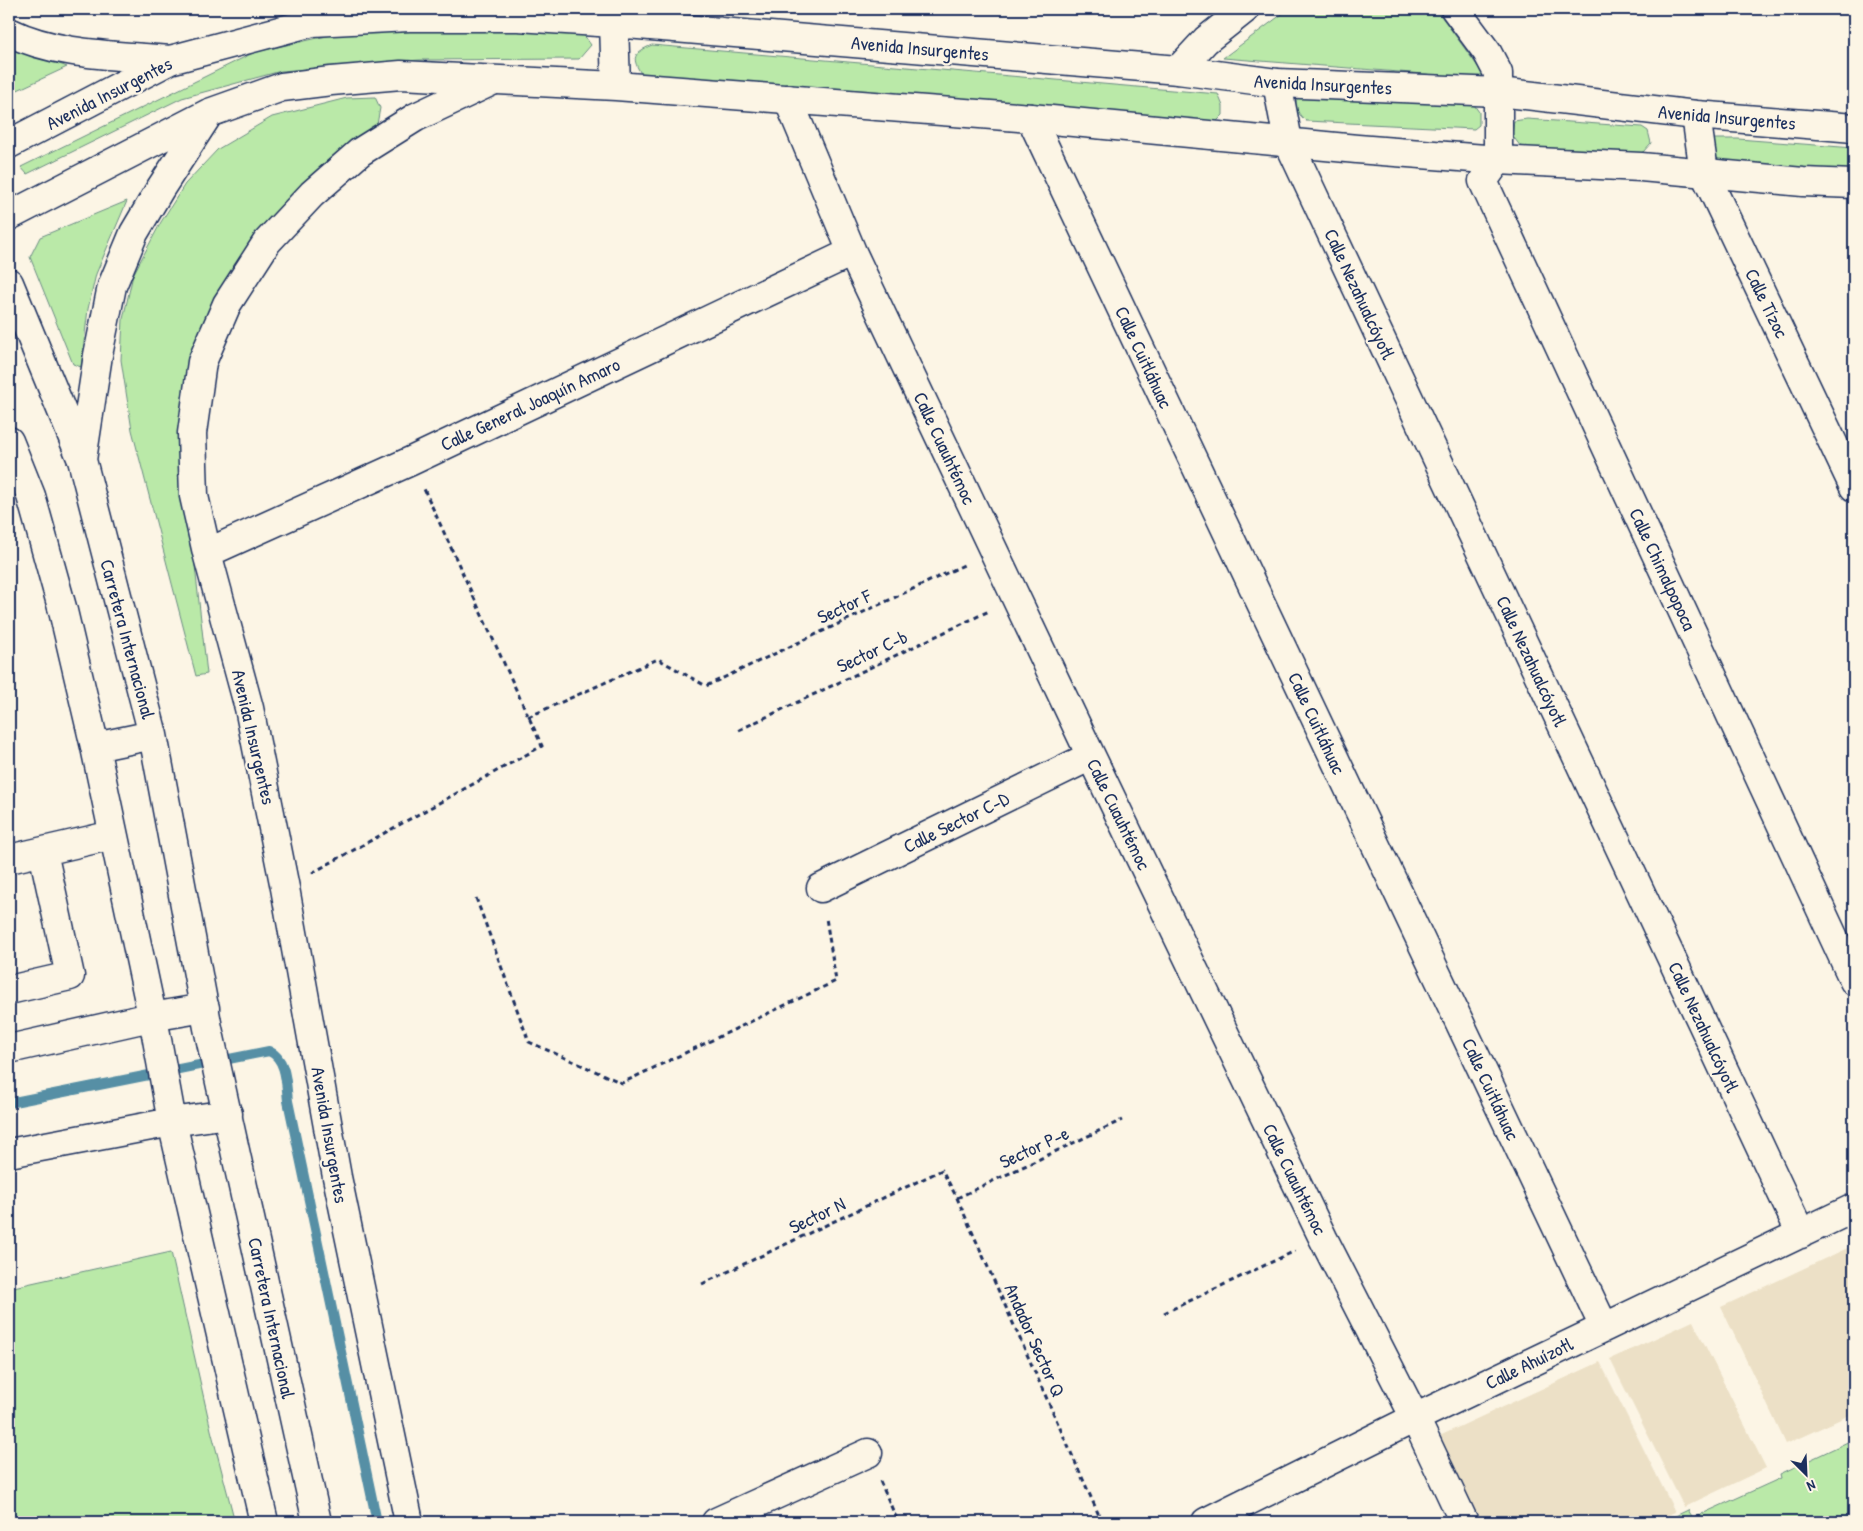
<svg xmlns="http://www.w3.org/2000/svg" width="1863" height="1531" font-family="'Patrick Hand',sans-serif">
  <rect width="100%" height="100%" fill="#fcf5e5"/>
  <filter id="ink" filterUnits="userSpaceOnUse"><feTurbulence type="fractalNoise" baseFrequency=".02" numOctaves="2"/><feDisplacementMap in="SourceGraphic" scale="10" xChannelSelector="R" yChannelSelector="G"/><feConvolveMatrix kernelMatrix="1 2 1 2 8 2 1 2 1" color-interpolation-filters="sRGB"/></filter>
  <g filter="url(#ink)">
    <!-- built -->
    <path fill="#ece0c6" d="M1854 1245V1413L1786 1444 1721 1307Z
      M1693 1321 1766 1468 1684 1507 1610 1359Z
      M1600 1362 1675 1512 1652 1522H1474L1435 1438Z"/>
    <!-- green -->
    <path fill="#bae9a8" stroke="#6a8c83" d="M1289 9H1436L1487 79 1223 58Z
      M415 29 581 31 591 45 579 59 420 60 281 71 182 98 27 174 21 167 255 52 336 34Z
      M9 44 67 67 9 94Z
      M652 45 1218 94 1223 106V115L1217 121 1207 123 642 75C631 58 633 53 652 45Z
      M1304 90 1474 105 1479 112V125L1474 129 1306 121C1293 109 1292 103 1304 90Z
      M375 97 380 108 376 130 254 247 182 449 207 674 196 676 132 430 121 360 123 319 133 275 161 222 185 184 218 149 272 117 347 98Z
      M1527 119 1642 127 1648 131 1651 143 1643 152 1634 155 1521 147 1512 135 1514 121Z
      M1715 139H1738L1854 148V173L1718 164 1712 155 1708 144Z
      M127 201 96 274 88 309 81 367 73 364 30 257 40 237Z
      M171 1252 211 1430 235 1522H9V1288Z
      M1854 1439V1522H1663L1688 1510 1693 1518 1781 1478 1780 1474Z"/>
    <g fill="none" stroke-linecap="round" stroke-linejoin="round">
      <!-- stream -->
      <path stroke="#568fa5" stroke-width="10" d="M9 1103 269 1051C287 1059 286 1084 288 1101L377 1522"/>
      <defs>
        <path id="minor" d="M1455 9 1487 52 1498 73V160L1483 181 1854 981
          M1178 70 1206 40 1245 9
          M1277 83 1288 141 1801 1234
          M788 99 852 252 1091 756 1323 1238 1415 1418 1464 1522
          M1696 115 1704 172 1854 487
          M1031 118 1604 1327
          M207 553 411 461 852 252
          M9 859 113 835
          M821 888 1091 756
          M9 990 70 976 43 852
          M9 1049 151 1017 205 1008
          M9 1153 172 1122 228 1114
          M409 1522 337 1177 285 888 249 708 207 553 194 496 192 433 202 362 227 304 267 242 312 194 360 152 416 117 492 81
          M716 1522 868 1453
          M1206 1522 1415 1418 1854 1208"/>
        <path id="major" d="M614 23 616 86
          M9 32C58 56 117 55 170 60
          M9 144 170 60 313 22 409 17H518L614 23 1178 70 1277 83 1499 92 1696 115 1854 128
          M9 216 209 113 282 87 331 81 401 75 616 86 1031 118 1357 149 1498 160 1641 167 1803 182 1854 184
          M9 283 82 460 153 735 208 1028 317 1522
          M9 441 31 496 63 611 95 747 156 1034 172 1122 264 1522
          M82 460 98 355 112 286 134 233 160 189 208 115
          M95 747 153 735"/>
      </defs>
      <!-- minor casing -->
      <use href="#minor" stroke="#1b2f5e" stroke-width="31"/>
      <!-- major casing -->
      <use href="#major" stroke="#1b2f5e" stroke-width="31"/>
      <!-- path -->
      <path stroke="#1b2f5e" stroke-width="3" stroke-dasharray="5 4" stroke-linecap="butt" d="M528 717 658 659 706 686 966 564
        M739 730 989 611
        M312 873 542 746 424 489
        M476 898 529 1042 622 1083 836 981 826 918
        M957 1198 1122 1120
        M702 1284 942 1170 957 1198 1102 1522
        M1164 1313 1295 1251
        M880 1481 898 1522"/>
      <!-- minor -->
      <use href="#minor" stroke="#fcf5e5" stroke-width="28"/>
      <!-- major -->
      <use href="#major" stroke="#fcf5e5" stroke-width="28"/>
    </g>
  </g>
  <g text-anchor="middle" stroke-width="4.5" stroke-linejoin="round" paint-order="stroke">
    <!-- street labels -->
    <g font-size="19" fill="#1b2f5e" stroke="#fcf5e5">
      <text transform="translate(920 48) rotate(5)" y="7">Avenida Insurgentes</text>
      <text transform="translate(1323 84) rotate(3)" y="7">Avenida Insurgentes</text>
      <text transform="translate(109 93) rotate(-27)" y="7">Avenida Insurgentes</text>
      <text transform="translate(1727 117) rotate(5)" y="7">Avenida Insurgentes</text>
      <text transform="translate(1360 294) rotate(65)" y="7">Calle Nezahualcóyotl</text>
      <text transform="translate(1767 303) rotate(64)" y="7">Calle Tízoc</text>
      <text transform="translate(1144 357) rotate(65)" y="7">Calle Cuitláhuac</text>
      <text transform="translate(530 404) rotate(-25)" y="7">Calle General Joaquín Amaro</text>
      <text transform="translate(945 448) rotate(65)" y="7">Calle Cuauhtémoc</text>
      <text transform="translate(1663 569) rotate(65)" y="7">Calle Chimalpopoca</text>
      <text transform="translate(844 606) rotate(-25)" y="7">Sector F</text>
      <text transform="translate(128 639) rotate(75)" y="7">Carretera Internacional</text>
      <text transform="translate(872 651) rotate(-25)" y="7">Sector C-b</text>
      <text transform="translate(1532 661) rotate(65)" y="7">Calle Nezahualcóyotl</text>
      <text transform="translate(1317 723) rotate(65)" y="7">Calle Cuitláhuac</text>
      <text transform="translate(254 737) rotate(77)" y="7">Avenida Insurgentes</text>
      <text transform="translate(1119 814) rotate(64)" y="7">Calle Cuauhtémoc</text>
      <text transform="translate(956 822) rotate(-26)" y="7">Calle Sector C-D</text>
      <text transform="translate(1704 1027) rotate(65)" y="7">Calle Nezahualcóyotl</text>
      <text transform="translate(1491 1089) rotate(65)" y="7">Calle Cuitláhuac</text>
      <text transform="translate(330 1135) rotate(80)" y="7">Avenida Insurgentes</text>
      <text transform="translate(1034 1147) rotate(-25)" y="7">Sector P-e</text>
      <text transform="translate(1295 1179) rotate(64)" y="7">Calle Cuauhtémoc</text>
      <text transform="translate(817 1215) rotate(-26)" y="7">Sector N</text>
      <text transform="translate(272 1318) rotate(78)" y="7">Carretera Internacional</text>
      <text transform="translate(1035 1340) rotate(66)" y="7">Andador Sector Q</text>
      <text transform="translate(1529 1363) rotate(-26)" y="7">Calle Ahuízotl</text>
    </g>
  </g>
  <!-- margin -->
  <rect width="1863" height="1531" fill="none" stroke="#fcf5e5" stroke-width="30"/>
  <rect x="15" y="15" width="1833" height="1501" fill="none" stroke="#1b2f5e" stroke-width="2" filter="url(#ink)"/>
  <!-- north arrow -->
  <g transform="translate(1806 1474) rotate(156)" stroke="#fcf5e5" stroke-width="4" paint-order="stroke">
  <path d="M0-4L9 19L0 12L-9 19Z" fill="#1b2f5e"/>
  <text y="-8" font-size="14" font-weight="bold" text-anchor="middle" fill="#1b2f5e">N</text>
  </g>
</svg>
